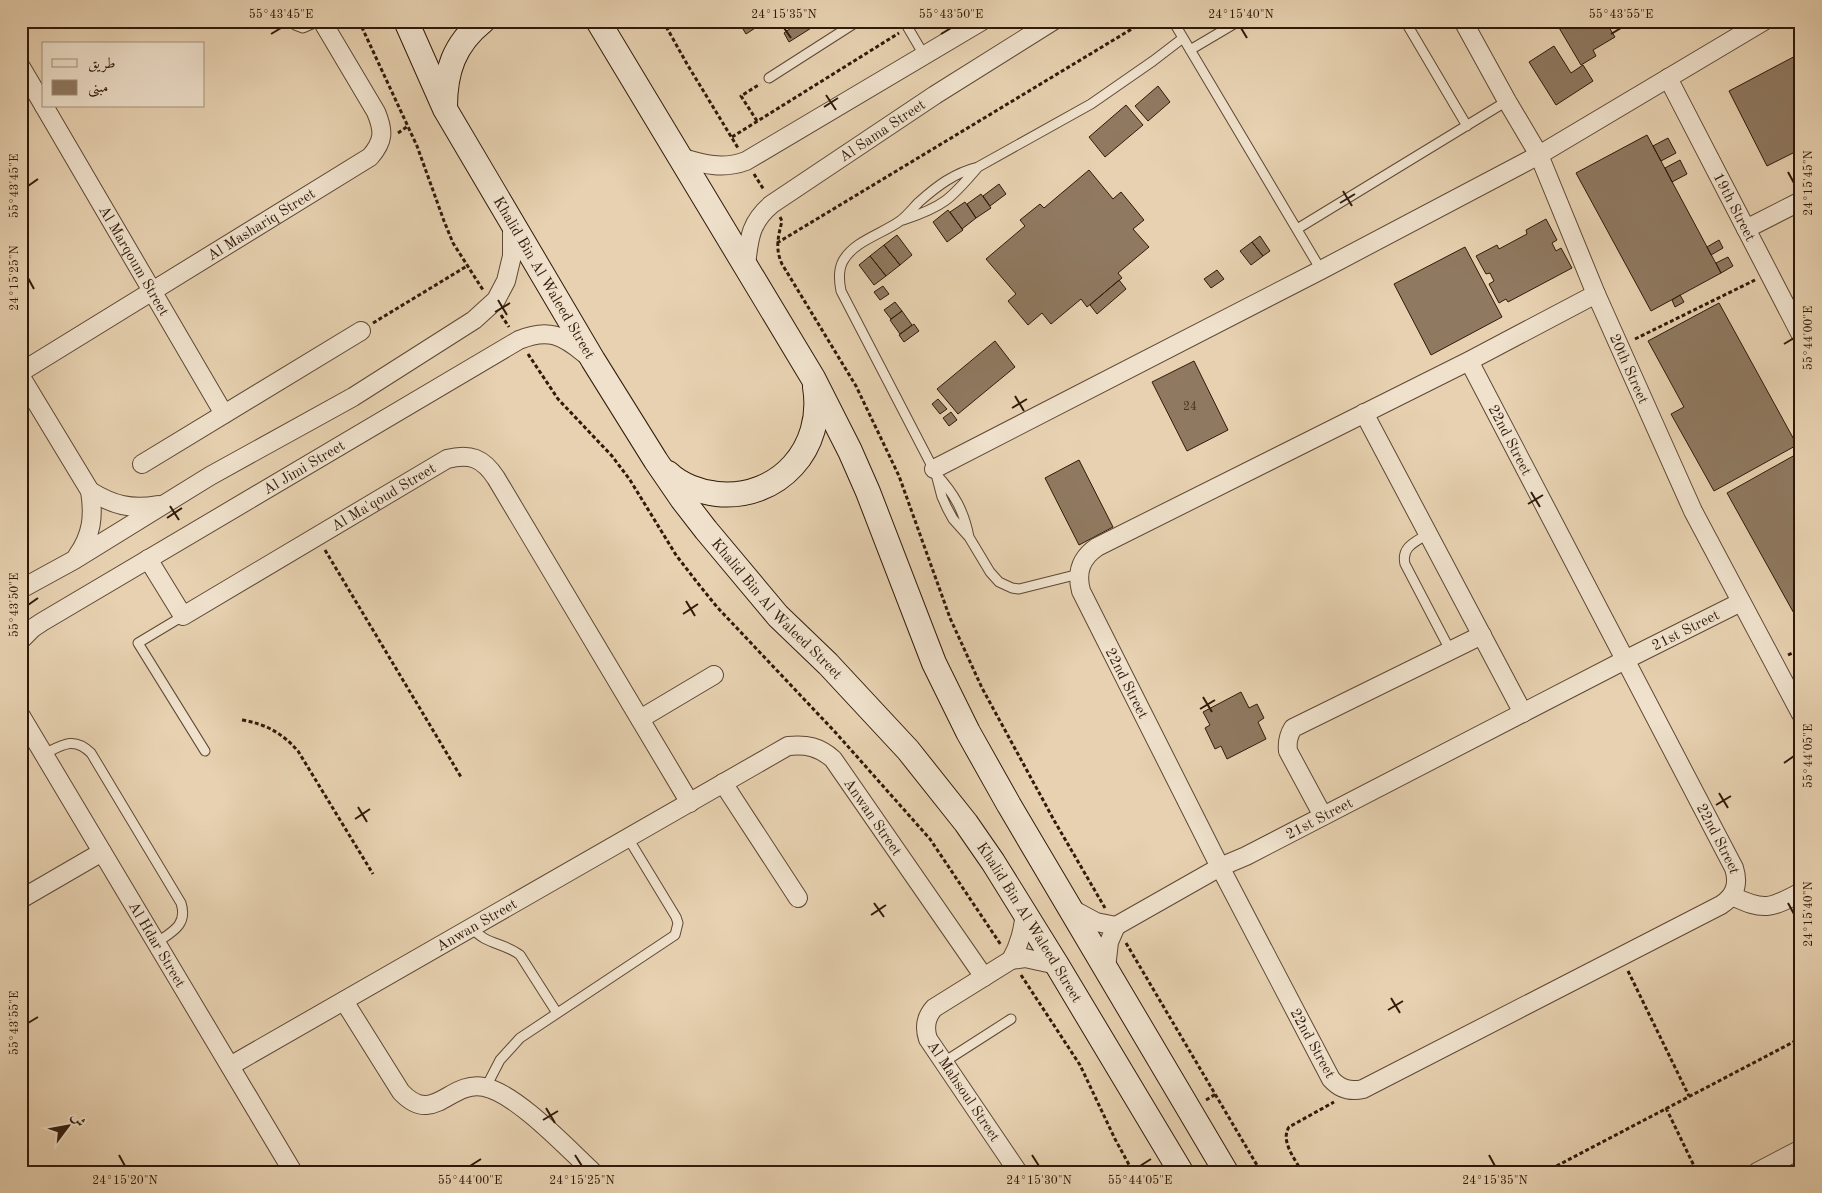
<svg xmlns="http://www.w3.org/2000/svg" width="1822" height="1193" font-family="'Old Standard TT',Amiri,serif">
  <rect width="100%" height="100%" fill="#e7d1b0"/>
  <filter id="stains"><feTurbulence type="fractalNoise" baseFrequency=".004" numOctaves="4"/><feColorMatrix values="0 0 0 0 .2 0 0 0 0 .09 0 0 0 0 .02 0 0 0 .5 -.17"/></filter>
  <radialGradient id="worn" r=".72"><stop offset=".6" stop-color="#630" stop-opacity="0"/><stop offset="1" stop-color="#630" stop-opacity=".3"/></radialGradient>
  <!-- building -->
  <path fill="#8f7960" stroke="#301a0a" d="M738 21H766L746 34Z
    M801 21H813L816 25 789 42 784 33Z
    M1555 21H1605L1615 37 1593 50 1596 56 1581 65Z
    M1612 21H1623L1624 23 1616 28Z
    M1554 46 1571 73 1583 65 1593 81 1556 105 1529 62Z
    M1801 53V149L1767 166 1729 91Z
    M1158 86 1170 102 1148 121 1135 106Z
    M1126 105 1143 125 1105 157 1089 137Z
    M1647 135 1721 273 1651 311 1576 173Z
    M1668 138 1676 153 1661 161 1653 146Z
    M1680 160 1687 174 1672 182 1665 168Z
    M1089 170 1113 199 1121 192 1144 220 1133 229 1149 247 1118 273 1122 278 1087 307 1081 299 1051 324 1042 313 1028 325 1008 301 1016 294 986 259 1025 226 1020 220 1040 204 1044 208Z
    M999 184 1006 194 990 206 983 196Z
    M981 194 991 208 976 218 967 204Z
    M965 202 976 218 962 229 950 212Z
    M948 210 963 230 947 242 933 222Z
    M1546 219 1557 240 1552 243 1556 251 1561 248 1572 268 1508 302 1506 299 1499 303 1489 284 1494 281 1490 273 1486 274 1476 256 1497 245 1499 249 1527 234 1526 230Z
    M897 235 912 255 900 265 884 245Z
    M1260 236 1270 251 1263 256 1252 242Z
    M1719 240 1723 248 1711 255 1707 247Z
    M1252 242 1263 256 1251 265 1240 251Z
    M884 245 900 265 886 276 870 256Z
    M1465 247 1502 317 1431 355 1394 284Z
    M870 256 886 276 874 285 859 265Z
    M1728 257 1733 266 1721 273 1716 263Z
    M1217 270 1224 279 1211 288 1204 279Z
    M1119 280 1126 289 1097 314 1090 305Z
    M883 286 889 294 880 300 874 292Z
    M1680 295 1684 302 1675 307 1672 300Z
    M895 302 902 311 891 319 884 310Z
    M1719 303 1797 445 1714 491 1671 414 1684 407 1648 341Z
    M902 311 912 325 900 334 890 320Z
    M914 324 919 331 904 342 899 335Z
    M995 341 1015 367 958 414 937 389Z
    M1194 361 1228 430 1187 451 1152 382Z
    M938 399 947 409 940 414 932 404Z
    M951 412 957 420 949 426 943 418Z
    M1795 455 1801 465V626L1727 493Z
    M1079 460 1113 527 1079 545 1045 478Z
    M1241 692 1249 708 1257 704 1264 718 1258 722 1266 739 1227 759 1221 746 1215 749 1205 728 1210 725 1203 712Z"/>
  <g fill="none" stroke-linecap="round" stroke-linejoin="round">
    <defs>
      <path id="lane" d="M292 21 295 25 303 28 319 21
        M904 21 924 55
        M1173 21 1321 270
        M1405 21 1467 126
        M1190 50 1239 21
        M769 78 858 21
        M903 220C943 207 951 199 978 167
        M1297 229 1507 101
        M936 474C954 493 964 511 969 537
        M1428 534C1415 542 1401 547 1405 564L1450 650
        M1079 574 1019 589 1012 588 999 582 990 572 969 537 953 519 947 508 942 497 936 474 841 291C839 281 838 270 843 261 854 241 882 234 900 221 907 216 913 208 919 202 937 186 954 173 978 167L1091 104 1153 61 1183 38
        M183 616 138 643 205 751
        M44 754C62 745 74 736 91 753L181 903C188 925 172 932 156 943
        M472 928C486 945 503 942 520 955L557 1013
        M944 1062 1011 1019
        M486 1087 500 1060 520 1038 675 935 678 923 676 917 628 838"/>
      <g id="street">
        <path id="s1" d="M1463 21 1507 101 1539 155 1596 294 1693 511 1801 714"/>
        <path d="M21 67 44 106"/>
        <path id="s2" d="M1668 78 1801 335"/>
        <path id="s3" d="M44 106 224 414"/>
        <path d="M680 157C703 164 722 170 746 161L982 21"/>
        <path d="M1746 229 1801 201"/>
        <path id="s4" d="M746 265C749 239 750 222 772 204L935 95 1053 21"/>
        <path id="s5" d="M1469 361 1734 868C1739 884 1735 896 1721 905L1363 1089C1350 1092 1340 1089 1331 1079L1220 867 1081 591C1076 572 1081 558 1097 547L1469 361 1596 294"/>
        <path id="s6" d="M21 372 370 157C384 141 384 131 376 112L322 21"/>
        <path d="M21 377 90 491C94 516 92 535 77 556"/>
        <path d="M1364 413 1523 713"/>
        <path d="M142 464 361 331"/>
        <path d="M934 469 1321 270 1539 155 1764 21"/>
        <path d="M90 491C113 505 131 510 158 505"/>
        <path id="s7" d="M148 559 183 616 447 459C470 453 483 458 496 478L690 803"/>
        <path d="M21 589 74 560 210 476 353 397 474 320 496 300 506 281 512 256V223"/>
        <path id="s8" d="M21 640 33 628 42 622 519 340C548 328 562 335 585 354"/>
        <path id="s9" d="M21 716 293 1172"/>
        <path d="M640 719 714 675"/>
        <path d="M723 783 798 898"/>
        <path d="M1323 816 1288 751C1287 742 1288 736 1293 728L1482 635"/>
        <path d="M1732 896C1764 911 1770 909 1801 892"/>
        <path d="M21 899 102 852"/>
        <path d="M1070 908 1096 922 1116 926"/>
        <path id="s10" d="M1116 926 1220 867 1246 856 1625 660 1741 602"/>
        <path d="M1011 960C1020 944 1023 930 1025 912"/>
        <path d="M1106 968 1109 942 1116 926"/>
        <path d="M344 1001 401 1092C434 1127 449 1080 484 1087 516 1093 568 1149 593 1172"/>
        <path id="s11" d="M230 1066 788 746C807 744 819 747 833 759L984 977"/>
        <path d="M1018 1172 928 1039C924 1027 926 1017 934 1008L1011 960 1025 958 1057 965"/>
        <path d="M1757 1172 1801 1149"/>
      </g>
      <g id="secondary">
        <path id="s12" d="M406 21 445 109 593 360 656 461 682 499 706 530 778 616 828 664 908 750 966 823 993 862 1057 965 1181 1172"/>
        <path d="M598 21 813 378 850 451 868 492 934 663 968 732 1009 805 1226 1172"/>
        <path d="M445 107C445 72 454 44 483 21"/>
        <path d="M668 473C680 485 700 492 717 494 779 500 825 448 815 387"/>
      </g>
    </defs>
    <!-- lane casing -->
    <use href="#lane" stroke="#5e4834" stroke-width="11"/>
    <!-- street casing -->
    <use href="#street" stroke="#5e4834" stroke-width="20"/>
    <!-- secondary casing -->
    <use href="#secondary" stroke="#301a0a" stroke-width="26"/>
    <!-- path -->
    <path stroke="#301a0a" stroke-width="3" stroke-dasharray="4 2.5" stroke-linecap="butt" d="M359 21 417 146 444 221 453 243 483 290
      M663 21 687 64 738 148
      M757 121 741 96 760 84
      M398 133 408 126
      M732 137 899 33
      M754 174 764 190
      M780 217 782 221C778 237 775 249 782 264L856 386 899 476 950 618 982 688 1055 822 1105 908
      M777 243 1145 21
      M501 315 509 327
      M373 323 467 266
      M1635 339 1755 280
      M528 354 558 399 612 456 630 480 676 555 696 581 717 607 836 733 930 839 1001 945
      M325 550 461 777
      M1788 655 1801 649
      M242 720C266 724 282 733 298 751L373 874
      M1126 943 1261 1172
      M1628 971 1689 1096
      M1021 975 1080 1065 1115 1139 1133 1172
      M1206 1100 1216 1094
      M1666 1108 1697 1172
      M1302 1172C1295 1159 1280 1141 1289 1127L1334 1102
      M1545 1172 1801 1038"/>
    <!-- lane -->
    <use href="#lane" stroke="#efe1cc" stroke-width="9"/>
    <!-- street -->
    <use href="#street" stroke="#efe1cc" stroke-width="18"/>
    <!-- secondary -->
    <use href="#secondary" stroke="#efe1cc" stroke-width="24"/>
  </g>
  <!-- ticks -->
  <path fill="none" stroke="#301a0a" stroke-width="2" d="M784 28 791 38M1241 28 1247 38M271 34 281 28M941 34 951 28M1611 34 1621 28M826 95 836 110M824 107 838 98M1788 172 1794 183M28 186 38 179M1343 191 1352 206M1340 203 1355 194M28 278 34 289M498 300 507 315M495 312 510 303M1784 344 1794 338M1015 396 1024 411M1012 408 1027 399M1531 492 1540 507M1528 504 1543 495M170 506 179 520M167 518 182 508M686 601 695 616M28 605 38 598M683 614 698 604M1203 697 1212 712M1200 709 1215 700M1784 763 1794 756M1719 793 1728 808M1716 805 1731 796M358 807 367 822M355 819 370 809M874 903 884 917M1788 903 1794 914M871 915 886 905M1391 998 1400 1013M1388 1010 1403 1001M28 1023 38 1017M546 1108 555 1123M543 1120 558 1111M119 1155 125 1166M575 1155 582 1166M1032 1155 1039 1166M1489 1155 1495 1166M470 1166 481 1159M1140 1166 1151 1159"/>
  <g text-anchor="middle" stroke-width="4.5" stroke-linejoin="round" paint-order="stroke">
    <!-- number labels -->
    <g font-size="12" fill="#483220">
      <text x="1190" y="410">24</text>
    </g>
    <!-- street labels -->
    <g font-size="15" fill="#301a0a" stroke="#efe1cc">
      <text dy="5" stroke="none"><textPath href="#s4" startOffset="201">Al Sama Street</textPath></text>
      <text dy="5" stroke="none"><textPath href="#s2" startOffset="145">19th Street</textPath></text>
      <text dy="5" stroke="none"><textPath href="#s6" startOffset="282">Al Mashariq Street</textPath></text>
      <text dy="5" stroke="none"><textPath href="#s3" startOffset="179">Al Marqoum Street</textPath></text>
      <text dy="5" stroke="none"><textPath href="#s12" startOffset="292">Khalid Bin Al Waleed Street</textPath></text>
      <text dy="5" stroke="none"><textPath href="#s1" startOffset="386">20th Street</textPath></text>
      <text dy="5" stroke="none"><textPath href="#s5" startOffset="89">22nd Street</textPath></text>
      <text dy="5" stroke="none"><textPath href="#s8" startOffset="332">Al Jimi Street</textPath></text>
      <text dy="5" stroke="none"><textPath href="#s7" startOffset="300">Al Ma'qoud Street</textPath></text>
      <text dy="5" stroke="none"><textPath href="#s12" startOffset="698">Khalid Bin Al Waleed Street</textPath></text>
      <text dy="5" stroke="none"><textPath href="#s10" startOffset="642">21st Street</textPath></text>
      <text transform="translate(1127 683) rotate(63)" y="5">22nd Street</text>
      <text dy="5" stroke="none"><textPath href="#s11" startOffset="762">Anwan Street</textPath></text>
      <text dy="5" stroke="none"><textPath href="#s10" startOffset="230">21st Street</textPath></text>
      <text dy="5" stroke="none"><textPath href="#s5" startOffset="539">22nd Street</textPath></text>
      <text dy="5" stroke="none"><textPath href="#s12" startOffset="1102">Khalid Bin Al Waleed Street</textPath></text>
      <text dy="5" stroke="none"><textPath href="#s11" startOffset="284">Anwan Street</textPath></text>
      <text dy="5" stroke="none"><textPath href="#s9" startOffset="266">Al Hdar Street</textPath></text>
      <text transform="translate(1313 1043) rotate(61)" y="5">22nd Street</text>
      <text transform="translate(964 1091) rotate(56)" y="5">Al Mahsoul Street</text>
    </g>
  </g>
  <!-- margin -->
  <rect width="1822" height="1193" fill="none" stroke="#e7d1b0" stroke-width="55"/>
  <!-- legend -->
  <rect x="42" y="42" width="162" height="65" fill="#efe1cc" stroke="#a3917e"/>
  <rect x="52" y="59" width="25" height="8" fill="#efe1cc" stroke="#a3917e"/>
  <text x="88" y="68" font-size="15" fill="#301a0a">طريق</text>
  <rect x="52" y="80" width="25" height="15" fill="#8f7960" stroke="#a3917e"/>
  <text x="88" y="92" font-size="15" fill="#301a0a">مبنى</text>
  <!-- north arrow -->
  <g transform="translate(68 1126) rotate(58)" stroke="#efe1cc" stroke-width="4" paint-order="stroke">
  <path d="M0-4L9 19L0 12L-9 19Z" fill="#301a0a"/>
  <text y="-8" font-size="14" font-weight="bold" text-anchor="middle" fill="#301a0a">ش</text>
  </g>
  <rect x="28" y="28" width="1766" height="1138" fill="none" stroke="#301a0a" stroke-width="2"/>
  <g font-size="12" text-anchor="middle" fill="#301a0a">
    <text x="281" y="18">55°43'45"E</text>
    <text x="784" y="18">24°15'35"N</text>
    <text x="951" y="18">55°43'50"E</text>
    <text x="1241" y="18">24°15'40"N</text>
    <text x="1621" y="18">55°43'55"E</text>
    <text transform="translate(1808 183) rotate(-90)" y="4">24°15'45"N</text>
    <text transform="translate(14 186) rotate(-90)" y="4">55°43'45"E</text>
    <text transform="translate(14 278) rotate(-90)" y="4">24°15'25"N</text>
    <text transform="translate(1808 338) rotate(-90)" y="4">55°44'00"E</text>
    <text transform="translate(14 605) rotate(-90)" y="4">55°43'50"E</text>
    <text transform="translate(1808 756) rotate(-90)" y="4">55°44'05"E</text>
    <text transform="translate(1808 914) rotate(-90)" y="4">24°15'40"N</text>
    <text transform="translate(14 1023) rotate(-90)" y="4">55°43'55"E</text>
    <text x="125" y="1184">24°15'20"N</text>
    <text x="470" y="1184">55°44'00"E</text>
    <text x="582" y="1184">24°15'25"N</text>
    <text x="1039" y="1184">24°15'30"N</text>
    <text x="1140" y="1184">55°44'05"E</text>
    <text x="1495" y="1184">24°15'35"N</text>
  </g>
  <rect width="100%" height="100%" filter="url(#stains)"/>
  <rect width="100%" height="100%" fill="url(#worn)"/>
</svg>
